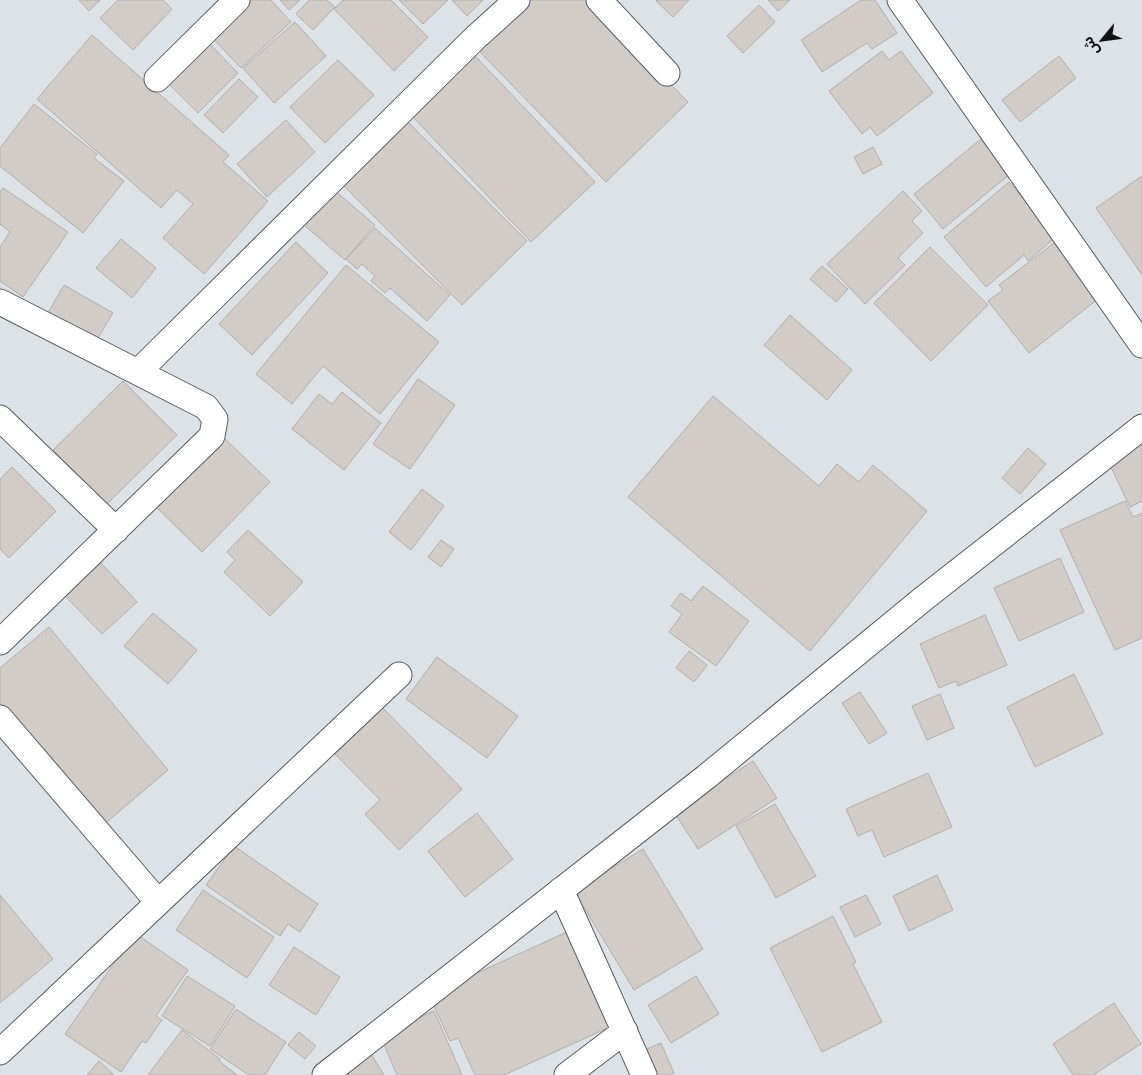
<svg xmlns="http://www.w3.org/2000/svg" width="1142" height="1075" font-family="Barlow,'Noto Sans Arabic',sans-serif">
  <rect width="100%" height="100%" fill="#dce2e6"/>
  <!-- building -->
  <path fill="#d1ccc7" stroke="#b1ada8" d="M79 0H100L89 11Z
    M118 0H163L172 9 133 50 100 18Z
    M240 0H271L291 22 241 68 206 31Z
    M280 0H300L289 10Z
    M309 0H327L335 7 313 30 296 14Z
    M343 0H391L428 37 394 71 334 9Z
    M399 0H448L423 24Z
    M452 0H483L467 16Z
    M531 0H588L688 102 606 182 479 51Z
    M657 0H689L673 17 656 1Z
    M768 0H790L778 11Z
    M861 0H875L897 33 872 49 867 43 822 72 801 40Z
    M759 5 775 22 743 53 727 36Z
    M295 22 326 56 274 103 243 68Z
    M92 35 229 155 223 162 268 201 204 274 163 238 193 204 177 190 161 208 37 99Z
    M203 37 238 73 198 113 163 78Z
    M882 51 889 60 901 51 933 93 877 136 870 127 862 134 829 91Z
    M474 55 595 182 531 242 411 115Z
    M1059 56 1076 78 1020 122 1002 100Z
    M338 60 374 95 325 143 290 107Z
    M239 79 258 97 223 133 204 115Z
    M34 104 97 154 94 158 124 181 83 233 0 166V148Z
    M404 118 527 241 462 305 340 182Z
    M286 120 315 152 267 197 237 164Z
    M981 139 1010 174 943 229 914 194Z
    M873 147 882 164 863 174 854 157Z
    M1142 176V275L1096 208Z
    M1009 182 1056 237 1028 261 1024 255 986 287 944 237Z
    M328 185 375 225 345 260 298 220Z
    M3 188 68 232 23 297 0 281V247L10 232 0 224V192Z
    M903 191 922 211 912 221 923 233 898 258 905 265 865 304 827 264Z
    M375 228 450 295 427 321 390 288 385 293 371 281 375 276 362 264 357 269 346 259Z
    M121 239 156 268 132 298 96 268Z
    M296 242 328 273 252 355 219 324Z
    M1054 243 1098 299 1029 353 988 301 1003 290 999 285Z
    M930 247 988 305 931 361 874 303Z
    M346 265 439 342 380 414 323 366 292 404 256 374Z
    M822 266 848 289 836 302 810 279Z
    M64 285 113 313 96 341 48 313Z
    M790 315 852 370 827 400 764 345Z
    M418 379 455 405 410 469 373 444Z
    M123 381 177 435 107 504 53 450Z
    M342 392 381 423 344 470 292 429 319 394 332 404Z
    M713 396 819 486 837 464 859 482 873 465 927 511 810 651 628 497Z
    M218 432 270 482 202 552 151 502Z
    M1142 442V501L1130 507 1107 459Z
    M1028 448 1046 464 1020 494 1002 478Z
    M12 467 56 511 9 558 0 549V479Z
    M422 489 444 506 411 550 389 532Z
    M1125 501 1133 517 1142 513V638L1115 650 1060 530Z
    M248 530 303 582 270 616 224 572 235 560 227 552Z
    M441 540 454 549 441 567 428 557Z
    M1060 558 1084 612 1019 641 994 588Z
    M101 563 137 602 102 634 65 596Z
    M703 586 749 621 716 666 669 632 682 614 671 606 681 593 691 601Z
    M153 613 197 650 168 684 124 646Z
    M985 615 1007 665 958 686 956 681 939 688 920 644Z
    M49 627 168 770 101 827 0 706V668Z
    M689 651 707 665 694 682 676 668Z
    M437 657 518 716 487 758 406 699Z
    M1074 674 1103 734 1035 767 1007 707Z
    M860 692 887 733 869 744 842 703Z
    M940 694 954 728 927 740 912 706Z
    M383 708 462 789 399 850 365 814 380 800 335 754Z
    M753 761 777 798 698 849 674 812Z
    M928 773 952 827 884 857 872 830 858 836 846 809Z
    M775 804 816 876 776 898 736 826Z
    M477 813 513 859 465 897 428 851Z
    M234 846 318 904 300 932 288 924 280 936 206 885Z
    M643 849 703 949 634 990 574 891Z
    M937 875 953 910 909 931 893 896Z
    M203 890 274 937 247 978 176 930Z
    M0 895 53 959 0 1003Z
    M866 895 881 924 855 937 840 907Z
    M833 916 856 962 853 964 882 1022 822 1052 770 948Z
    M569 931 612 1026 504 1075H475L458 1038 450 1041 429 995Z
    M135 933 188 970 156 1016 162 1020 146 1043 142 1041 121 1072 65 1034Z
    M294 947 340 977 316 1015 269 985Z
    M187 976 235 1006 210 1046 162 1016Z
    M696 976 719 1014 671 1043 648 1005Z
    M1114 1003 1141 1044 1093 1075H1073L1053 1044Z
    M236 1009 286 1042 265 1075H249L210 1049Z
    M434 1011 462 1075H397L380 1035Z
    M182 1030 220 1059 219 1061 237 1075H148Z
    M299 1032 316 1046 305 1059 288 1045Z
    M661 1043 674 1073 669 1075H650L640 1052Z
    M369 1051 384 1075H332Z
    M99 1061 114 1075H87Z"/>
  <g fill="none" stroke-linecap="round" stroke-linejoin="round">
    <defs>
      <path id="minor" d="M599 0 667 73
        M900 0 1142 345
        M157 79 237 0
        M0 302 206 407 215 419 212 436 0 642
        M138 372 475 38 517 0
        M0 418 116 530
        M0 718 158 902
        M561 890 644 1075
        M0 1052 399 675
        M325 1075 706 777 923 599 1142 427
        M567 1075 625 1031"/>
    </defs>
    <!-- minor casing -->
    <use href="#minor" stroke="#575c60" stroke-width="27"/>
    <!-- minor -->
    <use href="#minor" stroke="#fff" stroke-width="25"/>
  </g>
  <!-- north arrow -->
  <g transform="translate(1102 40) rotate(241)" stroke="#dce2e6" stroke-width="4" paint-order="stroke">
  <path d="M0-4L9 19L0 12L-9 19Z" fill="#101113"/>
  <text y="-8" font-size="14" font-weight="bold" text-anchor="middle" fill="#101113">ش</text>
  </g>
</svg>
